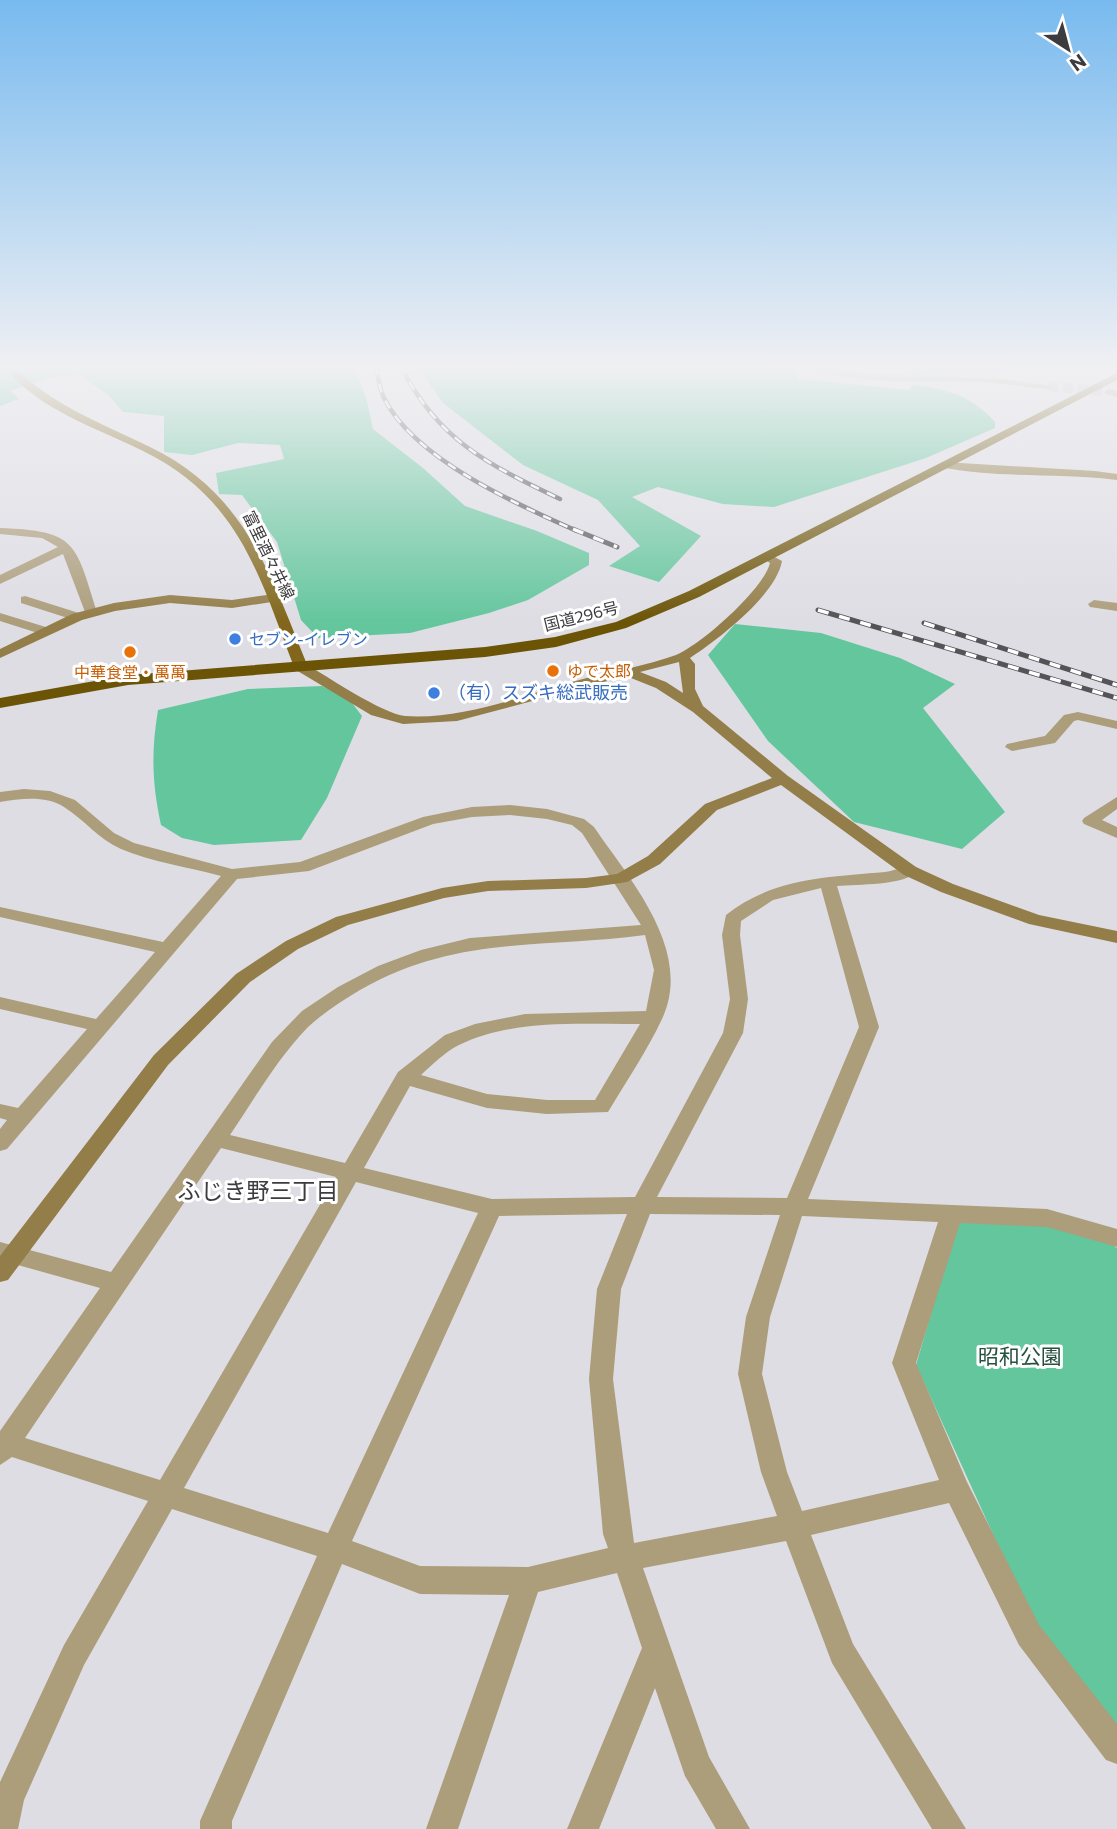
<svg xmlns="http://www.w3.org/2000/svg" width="1117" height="1829" font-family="Commissioner,'Noto Sans JP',sans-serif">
  <rect width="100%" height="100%" fill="#dedde4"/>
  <!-- green -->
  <path fill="#64c69d" d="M0 366H357L355 370 366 397 373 429 423 468 465 506 537 531 589 553V565L528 600 489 613 410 633 318 638 301 620 277 542 242 495 219 494 216 473 284 459 280 445 238 443 192 455 164 452V416L123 412 108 395 80 375 48 378 10 391 19 399 0 406Z
    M417 366H796L798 379 910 390 912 385C947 388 972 396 995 422V428L926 458 774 507 723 504 658 487 632 497 701 536 659 582 609 566 640 546 598 500 523 465 443 403Z
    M890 366H1038L912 376Z
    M735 624 821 633 900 658 955 684 923 708 1005 812 962 849 854 822 768 741 708 655Z
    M322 686 349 699 362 716 327 798 301 840 214 845 182 838 161 825C152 783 151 752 158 710L248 689Z
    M958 1221C999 1222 1085 1221 1117 1248V1730L1038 1633 916 1365Z"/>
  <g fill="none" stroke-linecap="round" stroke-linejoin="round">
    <!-- street-tunnel -->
    <path stroke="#bebdc3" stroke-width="10" stroke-dasharray="10 5" stroke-linecap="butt" d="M1048 386 1109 392"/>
    <!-- street -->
    <path fill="#ac9d7b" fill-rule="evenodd" d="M815 366 871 374 995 378 1053 386 1048 389C1025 387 1002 383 978 382 942 380 841 387 815 366Z
      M1109 389 1117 391V397L1106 394 1104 392Z
      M0 528C77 531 75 542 97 612L95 615H87L85 612 63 554 0 584V575L58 547 42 538 0 534Z
      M25 596 82 614 83 617 77 621 21 603V597Z
      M1094 600 1117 603V611L1090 607 1088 604Z
      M0 613 49 628 51 631 44 635 0 621Z
      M1078 712 1117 721V729L1078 720 1074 721 1055 743 1012 751 1005 747 1007 744 1045 736 1064 715Z
      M24 789 50 791 75 800 114 833 134 843 232 869 300 862 423 817 472 807 510 805 547 809 584 819 594 827C630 880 694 951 662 1019 647 1051 626 1082 608 1112L547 1114 487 1108 410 1086 364 1168 492 1199 635 1197 723 1033 730 999 722 935 726 915C772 878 828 877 885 872 895 871 905 865 916 867L918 871C904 886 858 884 837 886L879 1027 808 1199 1047 1209 1117 1229V1247L1047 1227 960 1223 916 1363 967 1482 1039 1625 1117 1724V1764L1106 1760 1019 1645 949 1503 811 1535 853 1644 966 1829H932L832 1663 786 1541 643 1568 709 1757 750 1829H716L685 1776 655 1688 599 1829H567L642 1648 617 1573 538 1592 458 1829H426L509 1595 420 1594 342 1564 232 1821V1829H200V1821L317 1556 172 1509 84 1665 24 1800 18 1829H0V1782L64 1645 148 1501 12 1457 0 1465V1431L100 1288 0 1260V1242L111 1272 272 1042 302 1011 338 987 378 966 421 950 470 938 641 925 582 833 572 825 547 819 510 815 472 817 433 824 309 871 237 879 7 1149 0 1151V1129L7 1120 0 1118V1104L18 1108 87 1029 0 1009V997L96 1019 155 952 0 917V907L163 942 221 876C188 867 152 862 121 849 98 839 85 820 64 807 45 795 20 799 0 802V792ZM821 888 859 1027 787 1198 657 1197 743 1033 748 999 740 935 741 921 773 900ZM645 935 654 970 646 1011 525 1014 475 1024 445 1035 398 1072 345 1163 230 1135C255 1098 277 1059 308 1027 323 1013 342 1001 360 990 457 935 540 949 645 935ZM640 1024 595 1100H547L487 1094 421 1075C433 1064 445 1052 459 1045 515 1018 581 1025 640 1024ZM221 1148 336 1177 160 1480 25 1438ZM356 1182 478 1213 328 1533 184 1488ZM627 1214 597 1289 589 1379 603 1534 608 1548 528 1567 420 1566 352 1541 499 1216ZM650 1214 780 1215 746 1317 738 1374 761 1472 777 1516 634 1543 613 1379 621 1289ZM802 1216 938 1222 892 1363 939 1480 802 1511 787 1472 762 1374 770 1317Z
      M1117 797V809L1102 820 1117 827V838L1084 824 1082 821 1084 818Z"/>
    <!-- secondary -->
    <path fill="#937d48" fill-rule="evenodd" d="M944 462 1095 471 1117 474V480C1059 472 998 479 940 467L939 465Z
      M767 553 782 561C776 595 719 639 690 658L695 664V689L703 706 788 776 916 867 953 884 1039 915 1117 931V943L1029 924 941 892 904 875 781 785 717 810 660 864 627 882 586 888 488 891 444 898 348 925 298 949 250 982 168 1065 8 1280 0 1282V1256L154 1055 236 974 286 941 336 917 442 888 488 881 586 878 617 874 648 856 705 804 772 778 693 712 656 688 626 676 457 721 403 724 371 715 296 670V664H306C328 677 383 714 405 716 464 720 526 694 583 679 613 671 646 666 676 655 701 645 764 589 770 563L761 557ZM679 662 683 693 666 682 640 672Z
      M274 594 280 598 278 601 232 608 170 603 115 611 82 620 0 658V649L72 614 114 603 170 595 232 600Z"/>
    <!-- primary -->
    <path fill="#81661b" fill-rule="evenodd" d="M4 366H13C52 405 101 423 150 447 246 493 271 576 308 667L306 670H296L294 667C259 575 239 498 143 451 95 427 38 410 4 366Z"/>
    <!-- highway -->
    <path fill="#6c5407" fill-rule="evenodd" d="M1117 373V380L699 597 626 628 556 647 485 657 128 685 0 708V698L128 675 485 647 555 637 616 622 689 591Z"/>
    <defs>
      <path id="rail-far1" d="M376 366C378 376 379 388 384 398 414 459 518 505 577 531
        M401 366C437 440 489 465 560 499"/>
      <path id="rail" d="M573 529 617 547
        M818 610 1117 698
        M924 623 1117 685"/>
    </defs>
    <!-- rail-far1 casing -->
    <use href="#rail-far1" stroke="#545458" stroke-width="4.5"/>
    <!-- rail casing -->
    <use href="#rail" stroke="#545458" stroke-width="5"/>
    <!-- rail-far1 -->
    <use href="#rail-far1" stroke="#fff" stroke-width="2.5" stroke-dasharray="9" stroke-linecap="butt"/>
    <!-- rail -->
    <use href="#rail" stroke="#fff" stroke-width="3.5" stroke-dasharray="11" stroke-linecap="butt"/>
  </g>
  <!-- sky -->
  <linearGradient id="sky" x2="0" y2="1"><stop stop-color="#78baef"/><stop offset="0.59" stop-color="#f0f0f3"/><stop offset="1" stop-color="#f0f0f3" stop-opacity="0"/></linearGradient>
  <rect width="1117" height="622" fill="url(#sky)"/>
  <!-- markers -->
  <g fill="#3f7fe0" stroke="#fff" stroke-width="2.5">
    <circle cx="235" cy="639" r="7"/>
    <circle cx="434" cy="693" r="7"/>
  </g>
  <g fill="#e8710a" stroke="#fff" stroke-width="2.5">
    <circle cx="130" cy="652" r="7"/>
    <circle cx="553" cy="671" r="7"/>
  </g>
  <g text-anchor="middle" stroke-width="6" stroke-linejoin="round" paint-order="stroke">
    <!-- far-street labels -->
    <g font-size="16" fill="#3c3c3f" stroke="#fff">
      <text transform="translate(269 555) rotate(64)" y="6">富里酒々井線</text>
      <text transform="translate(581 616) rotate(-14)" y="6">国道296号</text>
    </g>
    <!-- far-shop labels -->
    <g font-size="16" fill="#366cbe" stroke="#fff" text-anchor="start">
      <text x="249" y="645">セブン-イレブン</text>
    </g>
    <!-- far-food labels -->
    <g font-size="16" fill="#c56008" stroke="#fff" text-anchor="start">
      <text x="567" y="677">ゆで太郎</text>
      <text x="130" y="678" text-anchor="middle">中華食堂・萬萬</text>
    </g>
    <!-- shop labels -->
    <g font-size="18" fill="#366cbe" stroke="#fff" text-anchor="start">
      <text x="448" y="699">（有）スズキ総武販売</text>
    </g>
    <!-- near-park labels -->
    <g font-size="21" fill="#26513f" stroke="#fff">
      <text x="1020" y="1364">昭和公園</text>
    </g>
    <!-- near-neighbourhood labels -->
    <g font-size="23" fill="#3c3c3f" stroke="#fff">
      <text x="258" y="1199">ふじき野三丁目</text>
    </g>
  </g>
  <!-- north arrow -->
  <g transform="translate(1068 49) rotate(144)" stroke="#ffffff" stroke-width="5" paint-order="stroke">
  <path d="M0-5L12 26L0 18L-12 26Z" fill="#3c3c3f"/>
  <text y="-10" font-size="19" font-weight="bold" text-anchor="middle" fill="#3c3c3f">N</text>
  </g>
</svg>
